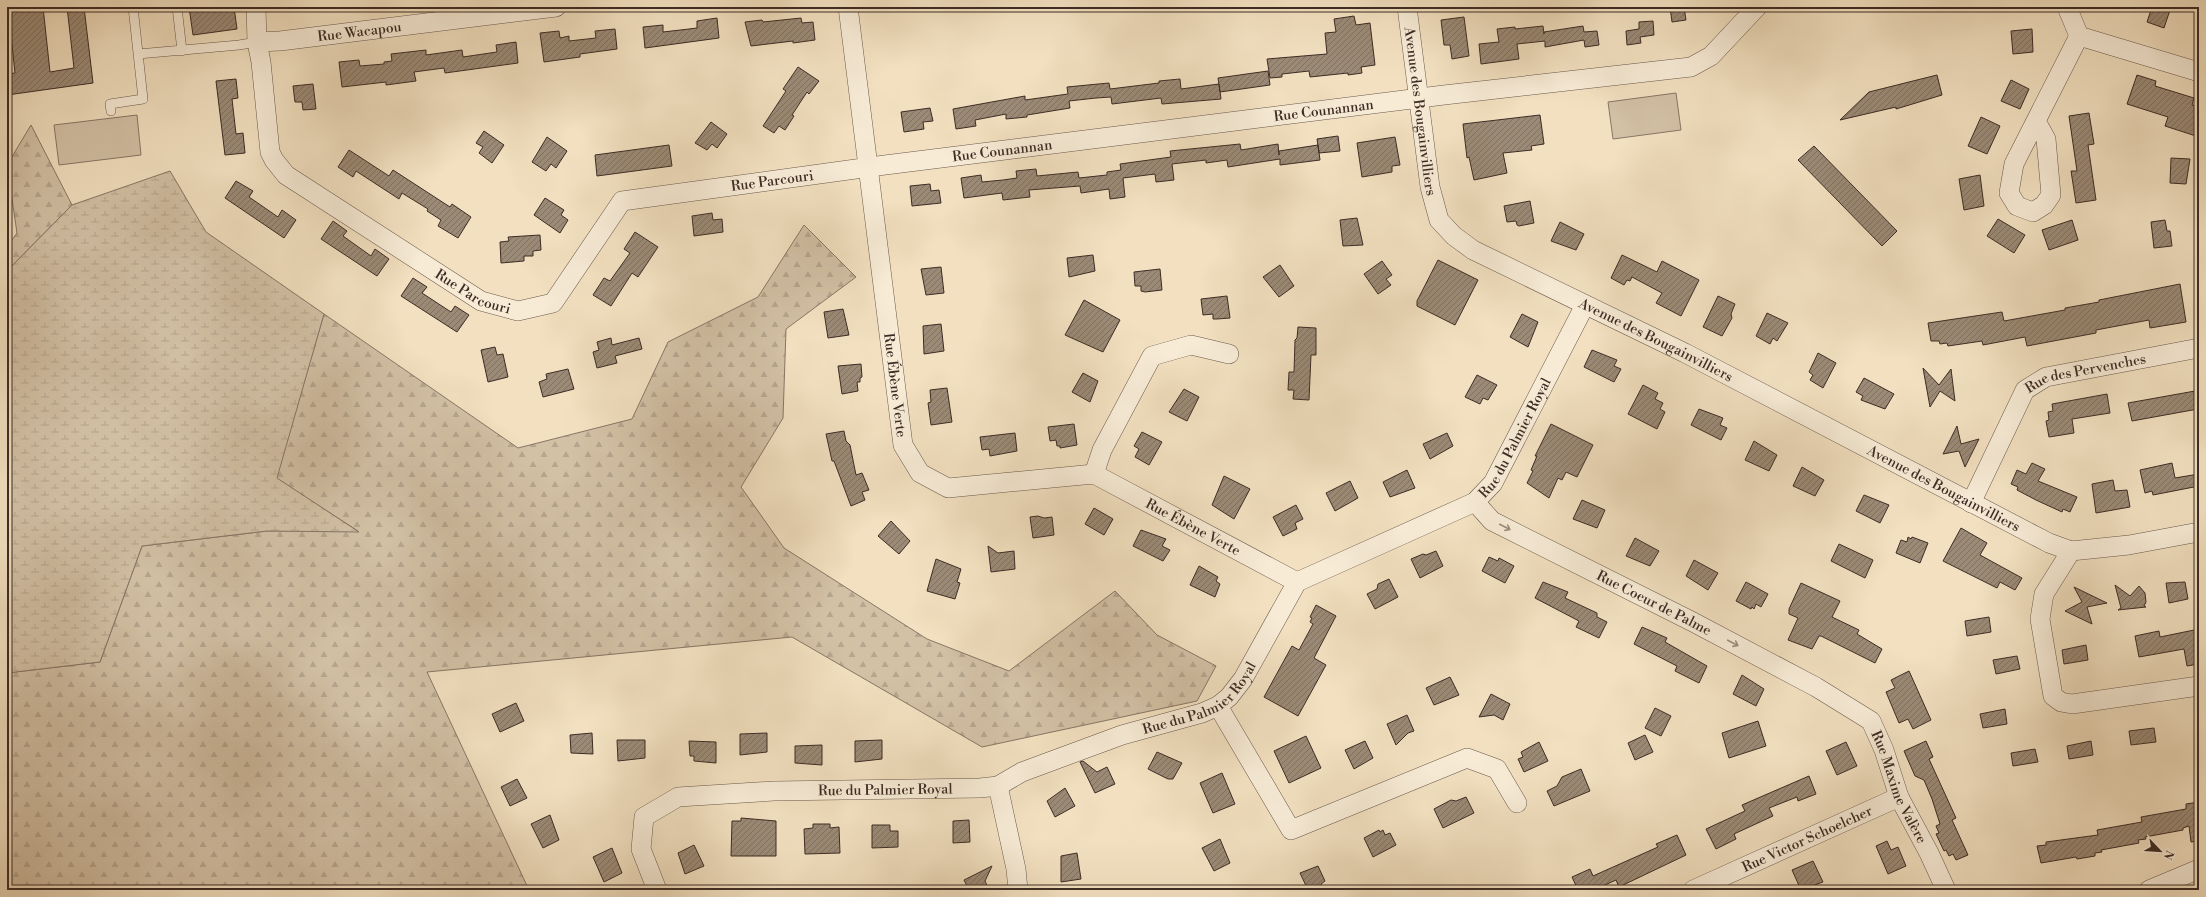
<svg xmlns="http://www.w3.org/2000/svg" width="2206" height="897" font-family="'Libre Bodoni',serif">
  <defs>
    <pattern id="forest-firs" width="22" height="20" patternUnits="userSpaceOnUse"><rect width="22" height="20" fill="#d3c1a6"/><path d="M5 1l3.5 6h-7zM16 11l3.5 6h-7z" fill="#b6a68f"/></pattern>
    <pattern id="wetland-marsh" width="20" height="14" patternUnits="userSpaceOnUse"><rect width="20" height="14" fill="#d3c1a6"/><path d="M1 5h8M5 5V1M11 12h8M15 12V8" fill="none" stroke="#b6a68f"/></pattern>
    <pattern id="building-hatch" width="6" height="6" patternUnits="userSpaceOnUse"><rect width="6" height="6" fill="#9b8a76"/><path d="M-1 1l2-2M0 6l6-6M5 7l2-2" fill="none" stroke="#807161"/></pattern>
  </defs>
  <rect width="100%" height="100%" fill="#f2e0c0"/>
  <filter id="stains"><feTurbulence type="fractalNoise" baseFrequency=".005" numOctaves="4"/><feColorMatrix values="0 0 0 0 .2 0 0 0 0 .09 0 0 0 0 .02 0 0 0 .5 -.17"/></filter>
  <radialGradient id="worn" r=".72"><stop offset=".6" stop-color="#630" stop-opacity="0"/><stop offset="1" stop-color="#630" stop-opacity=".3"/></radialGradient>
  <!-- green -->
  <path fill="#d3c1a6" stroke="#887666" d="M1676 93 1681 130 1613 139 1608 102Z
    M137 115 141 155 59 165 54 125Z"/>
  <!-- forest -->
  <path fill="url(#forest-firs)" stroke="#887666" d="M31 125 72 205 7 271V247L17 233 7 165Z
    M804 225 856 277 786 329 783 418 741 487 784 548 927 639 1009 671 1115 591 1157 635 1216 666 1197 701 982 747 792 637 427 672 529 890H7V673L100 662 142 546 267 531H358L276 478 324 314 518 448 632 419 668 342 758 297Z"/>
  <!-- wetland -->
  <path fill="url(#wetland-marsh)" stroke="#887666" d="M170 171 206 232 324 314 277 478 359 532 267 531 142 546 100 662 7 673V271L72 205Z"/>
  <!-- building -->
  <path fill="url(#building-hatch)" stroke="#3d2c25" d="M8 7H43L50 72 74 68 67 7H84L93 83 7 95V74L15 73Z
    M189 7H234L237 29 193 35Z
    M1670 7H1684L1686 20 1672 22Z
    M2152 7H2171L2164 28 2147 22Z
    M1354 16 1356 25 1370 23 1375 65 1361 67 1362 73 1348 75V73L1310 77 1309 71 1282 74V77L1270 78 1267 59 1327 54 1325 33 1336 32 1334 19Z
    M1464 17 1469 56 1452 59 1450 45H1444L1441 20Z
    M717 18 719 38 645 48 643 27 663 25V32L689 29 697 28V21Z
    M801 18 802 23 813 22 815 40 793 43V41L751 46 745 22 762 20 763 22Z
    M1653 21 1654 35 1640 37 1641 43 1627 45 1626 31 1639 29V22Z
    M1543 26 1544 34V32L1583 26 1584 32 1597 31 1599 45 1585 47 1584 40 1545 47V41L1517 44 1519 59 1481 64 1479 44 1499 42 1497 29 1515 27V29Z
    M615 29 617 49 580 54V57L544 62 540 33 559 31 560 38 569 36V41L596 38 595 31Z
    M2032 29 2033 52 2013 54 2011 31Z
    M516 42 518 63 445 73 444 68 414 72 416 81 386 85V82L342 87 339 62 359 60 360 66 384 64V62L392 61 391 54 426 50V55L462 50 463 57 497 52 496 45Z
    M798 67 819 81 809 94 807 92 792 115 794 116 785 130 779 126 774 133 763 126 786 91 783 89Z
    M1268 71 1270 85 1220 92 1218 78Z
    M1937 75 1942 95 1896 109V107L1840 120 1869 92Z
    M2137 75 2156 81 2155 86 2194 98 2192 105 2199 107 2195 118 2199 120V137L2165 126 2168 117 2127 104Z
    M236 79 238 98 232 99 236 134 243 133 245 153 225 155 216 81Z
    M1180 79 1181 89 1219 84 1221 99 1162 104 1161 98 1112 104 1111 97 1096 98 1069 101 1070 108 1027 115V117L1006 119V114L975 120 976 126 956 129 953 109 1025 96V100L1068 94 1067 87 1109 83 1110 89 1159 83V81Z
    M2011 80 2029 89 2020 109 2001 101Z
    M313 84 316 109 303 110 302 102H295L293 86Z
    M930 108 933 121 923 122 924 129 904 132 901 112Z
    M2089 113 2094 144 2088 145 2096 200 2076 203 2071 171H2077L2069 116Z
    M1540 115 1544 144 1531 146 1532 150 1503 153 1507 173 1474 180 1469 157 1467 158 1463 124Z
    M1981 117 2000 126 1987 154 1968 146Z
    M711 122 727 134 717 148 712 144 707 150 695 143Z
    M484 131 504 145 492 163 479 153 483 147 476 143Z
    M1338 136 1340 151 1319 153 1317 139Z
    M547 137 567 151 556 168 551 164 546 171 532 162Z
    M1395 137 1400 165 1392 166V172L1362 177 1357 143Z
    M1240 144 1241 150 1278 144 1279 155V151L1318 145 1320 160 1280 165V159L1228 167 1227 160 1206 163V160L1172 164 1174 180 1156 182 1155 174 1123 178 1125 197 1110 199 1109 189 1081 193 1080 186 1029 190 1030 197 1003 200 1002 193 964 198 961 178 981 175 982 182 1003 180 1017 178 1016 171 1036 169 1037 176 1078 172 1079 178 1107 175V172L1121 170 1120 164 1171 157 1170 151Z
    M669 145 672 166 597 176 595 155Z
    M1814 146 1897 231 1882 246 1798 160Z
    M349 150 389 176 393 170 450 207 452 204 471 217 458 238 438 226 441 220 427 211 428 209 402 193 399 199 356 171 353 177 338 167Z
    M2171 158 2190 159 2186 184 2170 183Z
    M1980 175 1984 206 1964 210 1959 179Z
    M236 181 253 191 249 197 278 217 282 210 296 220 284 238 225 198Z
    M930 184 931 191 939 190 941 203 912 206 910 186Z
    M545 198 564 210 561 215 568 220 560 233 534 215Z
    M1530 201 1534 223 1519 226 1517 225 1516 221 1507 222 1504 206Z
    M712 213 713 220 722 219 723 232 694 236 692 216Z
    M1357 218 1363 245 1343 246 1340 220Z
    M1998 219 2025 235 2014 253 1987 236Z
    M2072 220 2078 240 2049 250 2042 230Z
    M2165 220 2167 231H2170L2172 246 2154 248 2151 222Z
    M333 221 347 231 343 236 371 256 375 249 389 259 377 276 321 239Z
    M1560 222 1584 234 1576 250 1551 241Z
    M635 232 658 247 638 277 632 273 611 306 593 295 604 278 610 281 630 253 624 249Z
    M540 235 541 250 533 251V256H524V261L501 263 500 242 509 241 508 237Z
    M1093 255 1095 271 1069 277 1067 258Z
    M1622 255 1657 272 1662 261 1699 280 1681 316 1656 303 1662 293 1632 277 1630 281 1627 280 1624 285 1611 278Z
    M1438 260 1478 280 1455 325 1417 306V301Z
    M1382 261 1392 275 1386 279 1391 285 1378 294 1364 274Z
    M1280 265 1294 286 1279 297 1263 277Z
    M941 267 944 293 926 295 921 269Z
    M1160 269 1162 290 1145 292 1141 291V286H1135L1134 272Z
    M413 278 427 287 422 293 451 312 455 306 469 315 457 332 401 296Z
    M2180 284 2186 322 2150 328 2149 320 2096 330V333L2027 346 2025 337 1983 345 1982 341 1948 346 1947 343 1940 344 1939 341H1931L1928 323 2002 312 2004 321 2065 310V308L2099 302V300Z
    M1227 296 1230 318 1217 319H1213V314L1203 315 1201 299Z
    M1718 296 1735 304 1731 314 1732 318 1722 336 1703 327Z
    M1084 300 1120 320 1103 352 1065 335Z
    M843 309 849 335 828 338 824 312Z
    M1767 313 1788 323 1777 341 1773 338 1770 344 1756 336Z
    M1522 314 1538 322 1528 347 1510 337Z
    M941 324 944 351 924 354 923 326Z
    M1298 327 1316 328V355H1311L1309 400 1293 399 1294 390H1288L1289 372H1294L1295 340 1297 338Z
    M611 338 612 345 639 338 642 349 615 356 617 363 597 368 593 352 599 350 597 342Z
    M495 347 497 355 503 354 508 377 488 382 481 350Z
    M1592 350 1617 360 1614 366 1621 369 1614 382 1584 367Z
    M1818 353 1836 363 1823 388 1810 380 1813 375 1809 372Z
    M861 364 862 377 860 378V382H857L858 391 842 394 838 366Z
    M1923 368 1939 385 1951 369 1955 401 1940 391 1930 407Z
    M568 369 574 389 543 397 539 382 547 379 546 374Z
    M1083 373 1098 381 1090 402 1072 392Z
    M1477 375 1497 385 1488 400 1483 398 1480 404 1465 397Z
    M1864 378 1894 394 1885 409 1861 400 1863 396 1856 392Z
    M1643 385 1658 393 1655 399 1663 403 1660 409 1665 412 1657 429 1628 414Z
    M947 388 952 422 931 425 928 403 931 402 930 390Z
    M1184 389 1199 397 1187 421 1169 412Z
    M2195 391 2198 409 2132 421 2128 403Z
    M2107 394 2110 413 2072 419 2074 433 2049 437 2046 421 2049 420 2048 412 2053 411 2052 404Z
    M1699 409 1723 418 1720 425 1727 428 1721 440 1691 425Z
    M1074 424 1077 445 1060 448V446H1057L1056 440 1050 441 1048 427Z
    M1551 424 1593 445 1577 477 1566 472 1562 480 1558 478 1549 498 1527 483 1533 471 1531 470 1537 456H1535Z
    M1957 426 1961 444 1979 439 1965 467 1959 451 1943 454Z
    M844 431 846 441 850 445 856 475 862 473 869 490 862 492 865 500 851 506 834 461H832L826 434Z
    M1142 432 1162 442 1149 465 1135 457 1139 449 1134 446Z
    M1015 433 1017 451 990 456 989 449 982 450 980 437Z
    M1447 433 1453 446 1430 459 1423 444Z
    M1754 441 1777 455 1769 471 1745 460Z
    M2032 463 2045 469 2038 481 2077 497 2070 512 2063 509 2062 512 2036 500 2017 490 2018 487 2011 484 2017 470 2026 474Z
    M2172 463 2175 478 2199 474V486L2153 495 2152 491 2145 493 2140 470Z
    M1802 467 1824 480 1815 496 1793 486Z
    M1407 470 1415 488 1390 497 1383 482Z
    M1224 476 1250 489 1234 519 1212 505Z
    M2113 480 2115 491 2127 490 2130 507 2096 513 2092 484Z
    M1350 481 1358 498 1335 511 1326 493Z
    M1864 495 1889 505 1880 523 1856 511Z
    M1582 500 1605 510 1597 528 1573 519Z
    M1296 505 1303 519 1295 523 1297 529 1283 536 1273 517Z
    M1094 508 1113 519 1104 535 1085 524Z
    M1038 516 1044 518 1052 517 1054 535 1033 538 1030 517Z
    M891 521 910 541 899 554 878 536Z
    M1961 528 1987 543 1980 555 2022 578 2015 590 2000 582 1997 588 1943 561Z
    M1141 530 1166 539 1162 546 1170 550 1163 561 1133 546Z
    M1908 537 1911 539 1912 537 1928 543 1920 563 1896 553 1901 540 1907 542Z
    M1635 538 1659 551 1650 566 1626 556Z
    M1839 544 1873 560 1865 578 1831 561Z
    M988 546 998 553 1014 551 1015 569 991 572Z
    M1436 551 1443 566 1420 578 1411 559 1423 554 1426 555Z
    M1489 557 1498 561 1499 558 1514 566 1505 583 1482 571Z
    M936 559 961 569 957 582 960 583 955 599 927 591Z
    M1694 560 1718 573 1708 590 1686 576Z
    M1199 566 1218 577 1216 581 1220 584 1215 597 1190 585Z
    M1389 579 1398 597 1375 609 1367 594 1377 589 1378 584Z
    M1543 582 1568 592 1565 598 1597 613V617L1607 622 1599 638 1576 627 1579 621 1535 598Z
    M1746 582 1768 594 1761 607 1756 604 1754 609 1752 607 1751 609 1736 601Z
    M2185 582 2188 599 2169 603 2166 583Z
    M1801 583 1840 601 1832 617 1859 630 1857 634 1882 649 1875 663 1821 636H1819L1812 649 1788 640 1798 618 1789 614V609Z
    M2115 585 2130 596 2139 586 2145 593 2146 602 2144 606 2146 607 2118 610 2121 608Z
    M2074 587 2107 603 2087 607 2092 624 2065 611 2082 602Z
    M1316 605 1336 616 1314 658 1326 665 1298 716 1264 697 1292 646 1299 650 1313 624 1310 622 1312 618 1310 617Z
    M1989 617 1991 632 1967 636 1965 621Z
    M1642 627 1667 638 1665 642 1707 666 1699 683 1675 671 1677 666 1634 644Z
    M2199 629V664L2187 666 2184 649 2139 657 2135 636 2159 631 2160 637Z
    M2086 645 2088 660 2064 664 2062 650Z
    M2017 656 2020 669 1996 674 1993 660Z
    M1909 671 1931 720 1913 729 1908 719 1899 723 1886 692 1895 688 1891 680Z
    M1742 675 1764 689 1756 706 1733 694Z
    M1450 677 1459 695 1434 705 1426 688Z
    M1491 694 1510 704 1503 720 1494 715 1479 717Z
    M516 703 524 721 500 732 492 714Z
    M1655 708 1671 716 1661 736 1645 728Z
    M2005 709 2007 724 1983 728 1980 714Z
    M1407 715 1414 731 1408 733 1396 745 1387 724Z
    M1758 721 1766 746 1729 758 1722 733Z
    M2154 728 2156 742 2131 745 2129 731Z
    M592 733 593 754 571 753 570 735Z
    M767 733V752L740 755V734Z
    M1645 735 1653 752 1635 760 1628 743Z
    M1306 736 1321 768 1289 783 1274 751Z
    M617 740H645V758L618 761Z
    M882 740V759L855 762V741Z
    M689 741 716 742V763L694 761V756H690Z
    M1365 741 1373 758 1354 769 1345 750Z
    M1926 741 1933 757 1929 759 1956 818 1952 820 1968 855 1956 860 1953 854 1949 856 1946 850 1944 851 1936 834 1939 833 1936 826 1940 824 1932 799 1924 780 1915 776 1904 751Z
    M2091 741 2093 755 2069 759 2067 746Z
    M1539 742 1548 761 1524 772 1518 759 1523 757 1521 752Z
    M1846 742 1857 766 1837 775 1826 751Z
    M822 745V765L795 763V746Z
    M2035 749 2038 762 2013 766 2011 753Z
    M1157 752 1182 763 1173 779H1168L1148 769Z
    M1083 761 1097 772 1107 767 1115 784 1095 793 1080 762Z
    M1581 769 1590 791 1554 806 1547 791 1557 786 1562 777Z
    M1222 773 1235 804 1213 813 1200 783Z
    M1809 776 1816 794 1798 801 1797 797 1769 808 1773 816 1734 834 1736 839 1716 849 1706 829 1745 811 1742 805Z
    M517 779 527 798 510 806 501 787Z
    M1065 788 1075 806 1055 817 1047 801Z
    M1466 797 1474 813 1443 828 1434 809 1451 800 1456 801Z
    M2199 802V841L2191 842 2189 826 2183 828V830L2145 837 2146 839 2138 840 2139 843 2101 850 2102 852 2095 853V856L2077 859 2076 857 2041 863 2037 846 2046 845V842L2098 835 2097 830 2142 822 2141 817 2186 809V804Z
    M550 815 559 840 543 848 531 824Z
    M741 818 776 821V856H731L732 821H741Z
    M969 820 970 842 953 843V821Z
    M813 824H830V828L839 827 840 853 805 854 804 829 813 828Z
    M872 825H890V831H898V847L872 848Z
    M1379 830 1380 832 1383 830 1385 835 1390 833 1396 845 1373 857 1364 838Z
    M1677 835 1686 855 1619 887 1616 880 1594 890H1578L1572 877 1590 869 1593 876 1658 847 1656 844Z
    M1220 839 1230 863 1214 871 1202 848Z
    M1887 841 1891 850 1898 847 1906 866 1888 874 1876 846Z
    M694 845 704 866 685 874 678 853Z
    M612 848 622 873 604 882 593 857Z
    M1077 853 1081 879 1061 882V856Z
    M1813 861 1823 882 1801 890 1792 870Z
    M992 866 985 881 989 890H969L964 880Z
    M1318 866 1325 881 1321 884 1324 890H1308L1300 873Z"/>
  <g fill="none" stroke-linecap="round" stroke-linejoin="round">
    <defs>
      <path id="lane" d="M177 7 182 51
        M138 54 239 45 257 42
        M111 111 110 104 143 99 133 7"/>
      <g id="street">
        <path id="s1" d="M256 7 257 42 261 62 270 152 274 160 286 175 481 301 518 311 553 303 622 201 885 165 1444 95 1691 67 1711 56 1757 7"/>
        <path id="s2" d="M848 7 903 445 920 473 948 488 1094 474 1297 582"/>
        <path id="s3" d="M1407 7 1430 187 1439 220 1454 236 1473 250 1685 353 2049 543 2071 551 2129 545 2199 532"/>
        <path d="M2067 7 2079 36"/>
        <path d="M2079 36 2199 72"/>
        <path id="s4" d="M257 42 280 41 556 7"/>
        <path d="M2036 121 2046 139 2051 195 2044 205 2033 212 2017 206 2009 193 2014 164 2079 36"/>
        <path d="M1094 474 1102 450 1152 356 1191 345 1229 354"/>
        <path id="s5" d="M1475 502 1492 521 1693 622 1816 687 1871 721 1884 750 1899 797 1929 853 1946 890"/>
        <path id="s6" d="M1971 503 2025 390 2046 377 2199 348"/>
        <path d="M2071 551 2044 594 2040 619 2053 696 2061 702 2072 704 2199 686"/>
        <path d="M1218 706 1291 830 1467 758 1497 769 1517 803"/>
        <path d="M998 786 1016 869 1018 890"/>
        <path id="s7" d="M657 890 641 849 644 817 678 797 774 791 980 788 998 786 1022 772 1122 735 1202 713 1218 706 1229 697 1243 679 1297 582 1475 502 1493 483 1585 305"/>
        <path id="s8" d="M1693 890 1899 797"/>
        <path d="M2149 890 2199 869"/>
      </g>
    </defs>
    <!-- lane casing -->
    <use href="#lane" stroke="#6a594c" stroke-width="10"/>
    <!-- street casing -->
    <use href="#street" stroke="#6a594c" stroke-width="20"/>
    <!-- lane -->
    <use href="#lane" stroke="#f7ebd6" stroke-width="9"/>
    <!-- street -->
    <use href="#street" stroke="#f7ebd6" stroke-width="19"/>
  </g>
  <!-- one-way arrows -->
  <defs><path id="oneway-shaft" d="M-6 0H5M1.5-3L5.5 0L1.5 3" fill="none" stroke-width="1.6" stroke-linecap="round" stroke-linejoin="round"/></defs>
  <g stroke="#9a8c7e">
    <use href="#oneway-shaft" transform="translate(1505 527) rotate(27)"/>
    <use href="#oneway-shaft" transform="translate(1733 643) rotate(28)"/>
  </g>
  <g text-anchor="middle" stroke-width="3" stroke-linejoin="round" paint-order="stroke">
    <!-- street labels -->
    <g font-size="14" fill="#3d2c25" stroke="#f7ebd6">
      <text dy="5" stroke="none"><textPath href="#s4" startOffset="103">Rue Wacapou</textPath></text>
      <text dy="5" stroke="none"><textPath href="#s3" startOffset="105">Avenue des Bougainvilliers</textPath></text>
      <text dy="5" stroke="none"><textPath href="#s1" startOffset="1311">Rue Counannan</textPath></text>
      <text dy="5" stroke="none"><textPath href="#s1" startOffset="987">Rue Counannan</textPath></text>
      <text dy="5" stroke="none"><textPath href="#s1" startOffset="755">Rue Parcouri</textPath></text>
      <text dy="5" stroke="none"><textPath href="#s1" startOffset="395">Rue Parcouri</textPath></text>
      <text dy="5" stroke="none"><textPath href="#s3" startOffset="465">Avenue des Bougainvilliers</textPath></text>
      <text dy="5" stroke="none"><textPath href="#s6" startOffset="189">Rue des Pervenches</textPath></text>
      <text dy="5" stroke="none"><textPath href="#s2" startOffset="381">Rue Ébène Verte</textPath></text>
      <text dy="5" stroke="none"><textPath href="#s7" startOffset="1090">Rue du Palmier Royal</textPath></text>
      <text dy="5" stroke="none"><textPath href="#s3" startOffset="789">Avenue des Bougainvilliers</textPath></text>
      <text dy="5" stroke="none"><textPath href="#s2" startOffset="765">Rue Ébène Verte</textPath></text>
      <text dy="5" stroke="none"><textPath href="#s5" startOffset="207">Rue Coeur de Palme</textPath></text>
      <text dy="5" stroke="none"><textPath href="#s7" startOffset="659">Rue du Palmier Royal</textPath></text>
      <text dy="5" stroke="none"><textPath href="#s5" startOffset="526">Rue Maxime Valère</textPath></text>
      <text dy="5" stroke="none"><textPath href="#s7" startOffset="323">Rue du Palmier Royal</textPath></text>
      <text dy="5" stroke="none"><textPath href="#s8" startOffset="125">Rue Victor Schoelcher</textPath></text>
    </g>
  </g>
  <!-- margin -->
  <rect width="2206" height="897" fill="none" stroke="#f2e0c0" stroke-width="24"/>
  <rect x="8" y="8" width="2190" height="881" fill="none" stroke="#3d2c25" stroke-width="2"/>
  <rect x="12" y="12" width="2182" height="873" fill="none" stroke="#3d2c25"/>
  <!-- north arrow -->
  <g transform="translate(2160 851) rotate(115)" stroke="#f7ebd6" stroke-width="3" paint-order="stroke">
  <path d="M0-3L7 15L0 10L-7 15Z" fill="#3d2c25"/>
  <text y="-6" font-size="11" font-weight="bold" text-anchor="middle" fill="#3d2c25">N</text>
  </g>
  <rect width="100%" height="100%" filter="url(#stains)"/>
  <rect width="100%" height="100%" fill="url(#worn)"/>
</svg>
